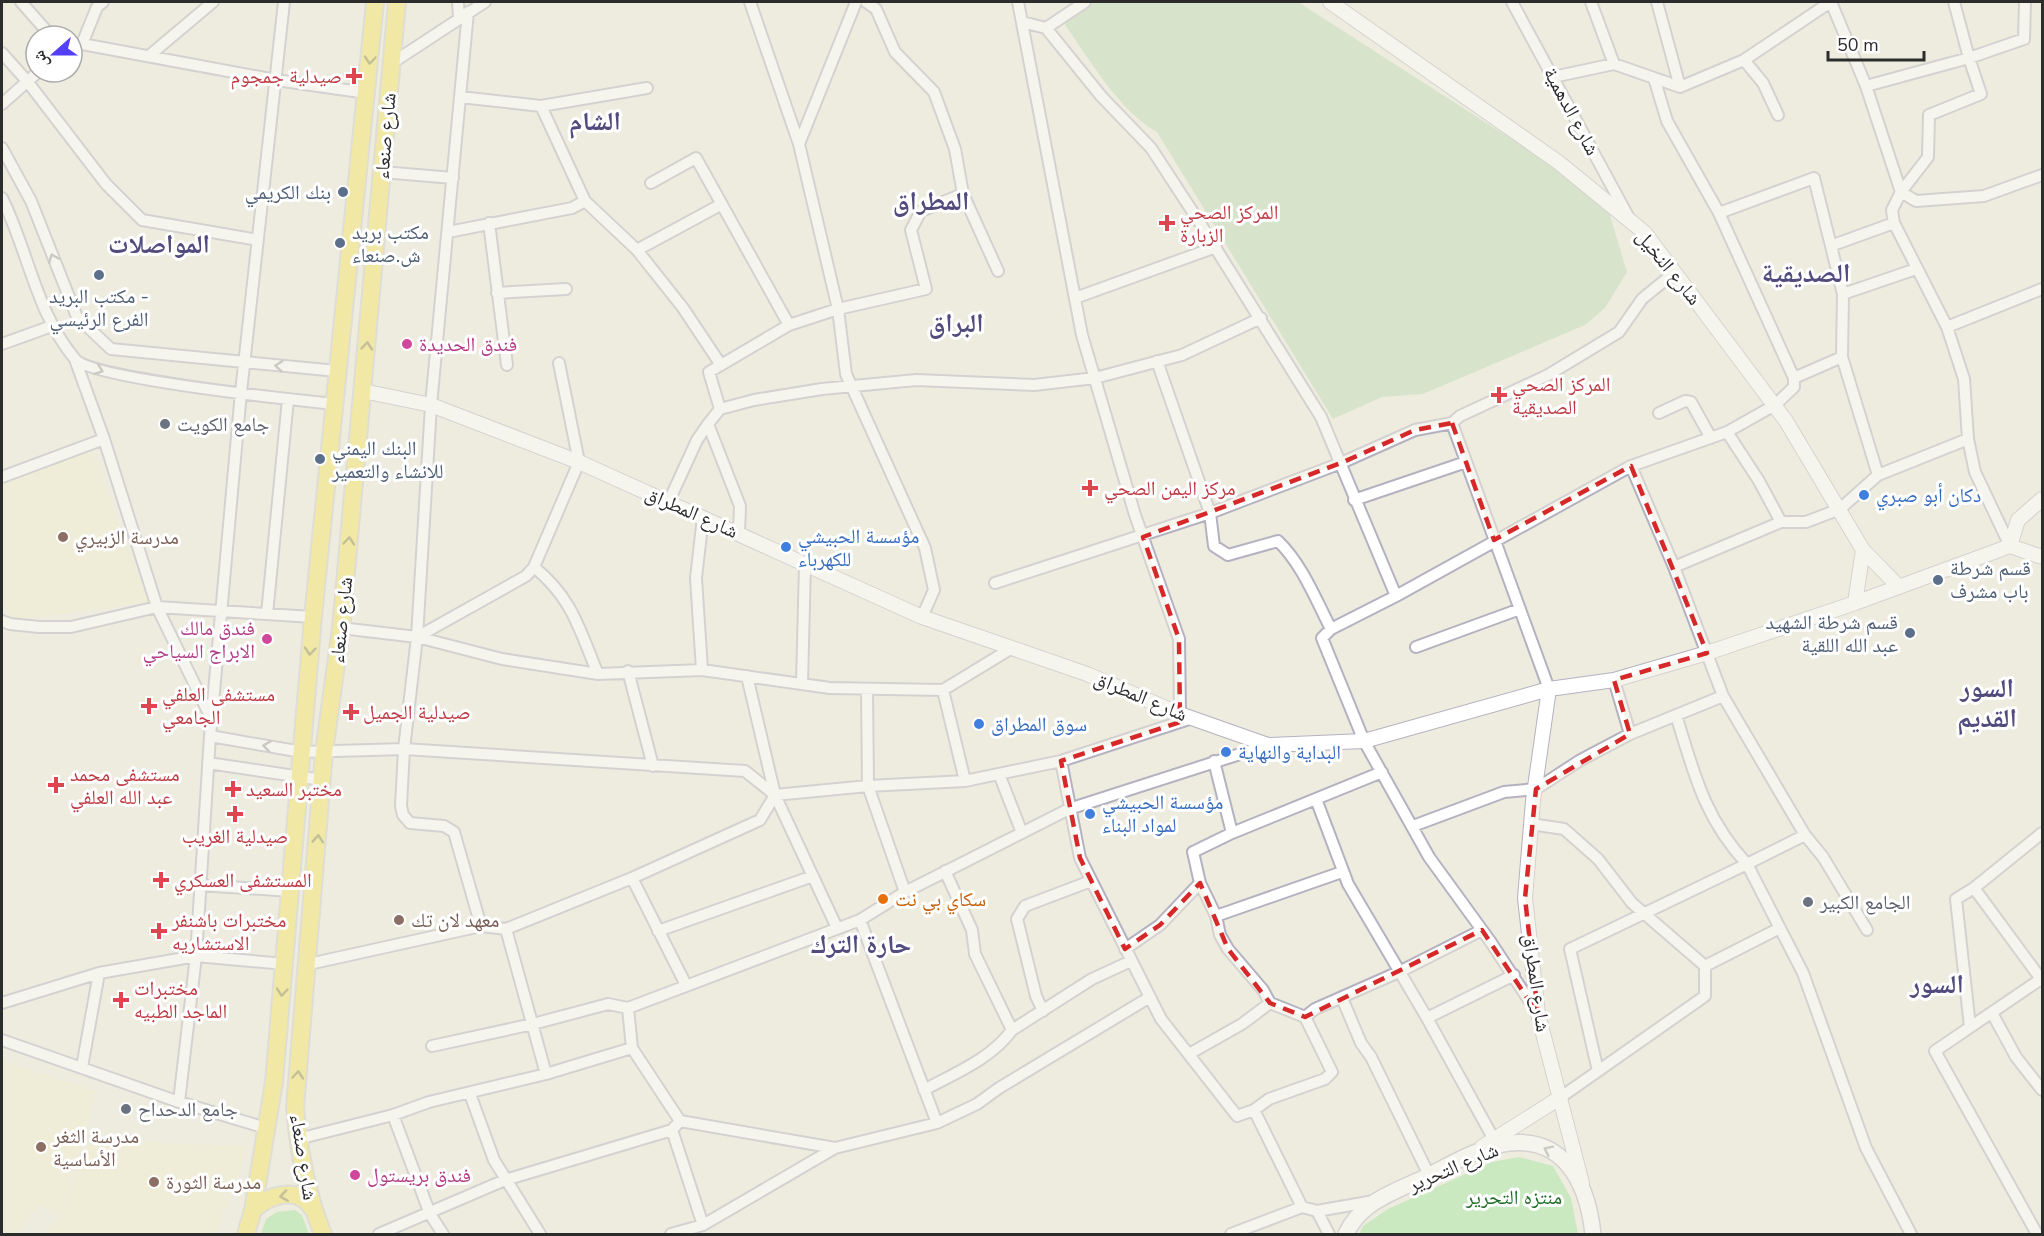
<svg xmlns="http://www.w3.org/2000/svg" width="2044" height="1236" font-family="'Nunito Sans','Noto Naskh Arabic',sans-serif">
  <rect width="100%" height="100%" fill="#eeecdf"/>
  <!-- education -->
  <path fill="#efeecf" d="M92 450 148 603 12 620 2 592V483Z
    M2 1061 96 1091 64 1208 89 1141 248 1146 216 1234H46L61 1218 40 1204 16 1234H2Z"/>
  <!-- green -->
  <path fill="#9fe49c" d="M1519 1157 1553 1166 1571 1198 1578 1234H1359L1363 1226 1388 1209 1492 1162Z
    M295 1210 302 1215 309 1234H261L266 1219 277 1212Z"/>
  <!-- cemetery -->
  <path fill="#bcd8b6" d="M1078 2H1298L1560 170 1609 212 1627 272 1605 308 1585 325 1423 394 1382 397 1333 419 1157 132C1117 109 1091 61 1065 25L1069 5Z"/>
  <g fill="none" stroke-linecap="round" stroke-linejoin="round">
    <defs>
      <path id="minor" d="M21 2 51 36
        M458 2 459 19
        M750 2 799 144 838 309 846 374 925 548 934 590 922 617
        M866 2 876 9 895 52 934 92 955 149 963 194 998 271
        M1018 2 1082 335 1135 515 1179 639 1180 714
        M1512 2 1629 218
        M1591 2 1614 64
        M1657 2 1680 87
        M1831 2 1866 86 1901 192 1892 210 1894 223 1947 327 1964 379 1968 439 1975 472 2010 546
        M2025 2 2024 39 1969 58 1981 94 1929 115 1928 157 1901 192 1916 201 1984 196 2042 175
        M468 12 431 405 417 637 404 749 401 806 403 815 410 823 444 826 454 832 481 926
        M1022 22 1046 28 1101 96 1151 148 1198 220 1321 417 1396 596
        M1046 28 1085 2
        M82 44 97 7 103 2
        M72 47 82 44 276 80 367 93
        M2 53 27 81 106 184 142 220 258 240
        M150 55 213 2
        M1744 60 1763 83 1778 115
        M392 63 485 2
        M1553 77 1614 64 1680 87 1744 60 1829 3
        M1866 86 1969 58 1954 2
        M460 97 541 106 647 88
        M2 104 38 72
        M541 106 585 201 637 250 683 308 721 365
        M799 144 856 2
        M2 148 31 201 77 317 111 349 337 371
        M382 172 453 178
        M651 183 696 158 789 325
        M2 198C28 250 36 313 75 359 91 379 297 400 334 404
        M1719 213 1814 178 1843 294 1842 357 1878 475
        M489 223 507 365
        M448 232 572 208 585 201
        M1833 245 1894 223
        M637 250 722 204
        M497 293 566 289
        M1843 294 1916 269
        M1075 298 1216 247
        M1947 327 2042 289
        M2 344 52 326
        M1157 361 1210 513 1214 546 1228 555 1278 541C1302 564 1316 600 1331 629
        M76 362 104 439 157 607 212 720
        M1794 378 1842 357
        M720 409 754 400 822 389 916 380 1034 385 1095 378 1182 355 1261 318
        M1659 413 1685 401 1691 402 1711 438
        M1727 432 1759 481 1781 522
        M1631 466 1674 567 1723 696 1805 835 1823 857 1867 930
        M2 477 104 439
        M1354 500 1466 462
        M669 501 697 440 708 424
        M739 533 740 506 708 424 720 409 709 372 789 325 838 309 926 289 911 230 921 211 963 194
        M534 567C573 599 579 629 598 674
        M1674 567 1781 522H1806L1840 509 1878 475 1968 439
        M995 583 1210 513 1341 463 1415 430 1452 423
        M267 614 288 399
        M2 621 10 624 39 627H71L157 607 313 617
        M341 628 417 637 502 659 598 674 702 670 830 688 943 690 1012 648
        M417 637 526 576 534 567 579 462 559 363
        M1416 647 1520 609
        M702 670 696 578 703 517
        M628 671 653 766
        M747 676 775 795 837 928
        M1614 680 1630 734
        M802 684 805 564
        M867 689 868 786 905 892
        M1549 689 1452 423 1460 416 1548 375 1619 332 1642 299 1675 272
        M943 690 965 781
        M210 736 302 752 404 749 745 771 775 795 868 786 965 781 1061 761 1192 718
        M1061 761 1080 858 1161 1019 1237 1116 1254 1110 1302 1207 1317 1211
        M1214 761 1232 833
        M208 763 322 780
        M999 774 1022 833
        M1316 799 1348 884 1427 1018
        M1531 824 1564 829 1598 859 1632 903 1705 966V996L1561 1097
        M1413 826 1504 792 1536 789 1579 761 1630 734 1723 696
        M1805 835 1747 864 1803 973 1866 1148 1911 1234
        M945 871 972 930 975 954 1012 1030
        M632 878 686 985
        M1200 883 1216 916 1220 935 1228 949 1263 990 1270 1003 1305 1017 1332 1072 1325 1079 1269 1099 1254 1110
        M199 885 291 891
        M1974 888 2042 833
        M1216 916 1342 872
        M860 920 937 1123
        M506 929 546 1074
        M658 931 813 876
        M1125 949 1160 925 1200 883 1193 852 1232 833 1382 772
        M309 964 481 926 506 929 632 878 760 820 775 795
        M1705 966 1780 928
        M1342 998 1361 1043 1371 1057 1429 1175
        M2 1003 99 973 196 956 285 964
        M1043 1011 1036 996 1017 919 1025 906 1091 881
        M1536 1011 1490 941 1429 857 1364 741 1322 638 1331 629 1396 596 1631 466 1727 432 1775 405 1794 387V378L1719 213 1667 121 1654 78
        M1992 1013 2016 1057 2042 1090
        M1305 1017 1315 1009 1401 971 1482 930
        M1970 1027 1956 899 1974 888 2041 979
        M2 1040 179 1102 266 1128
        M432 1046 533 1024 608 1004 628 1008
        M632 1048 680 1121
        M1189 1054 1242 1024 1270 1003
        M82 1067 99 973
        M1598 1071 1570 949 1747 864C1704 818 1694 773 1676 715
        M924 1090C955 1073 991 1059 1012 1030L1092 979 1131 961
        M470 1094 494 1160 540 1234
        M179 1102 196 956 210 736 241 392 284 2
        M393 1115 430 1214 443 1234
        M672 1130 703 1225
        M298 1139 393 1115 429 1102 546 1074 632 1048 628 1008 860 920 905 892 1069 809 1268 745
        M1497 1145 1427 1018 1514 975
        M379 1234 505 1180 672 1130 680 1121 835 1148
        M671 1234 703 1225 835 1148 937 1123 977 1104 999 1088 1150 997
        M1231 1234 1302 1207
        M1329 1234 1317 1211 1374 1201
        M2037 1234 1935 1051 2041 979 2042 981"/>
      <path id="tertiary" d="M1330 2 1558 162 1645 233 1786 421 1863 550 1855 603
        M363 391 431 405 579 462 922 617 1087 674 1180 714 1268 745 1364 741 1549 689 1614 680 1707 653 1855 603 2010 546 2018 520 2042 499
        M2010 546 2042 557
        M1863 550 1899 587
        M1549 689 1533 801 1525 898 1538 1014 1582 1183
        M1482 1147 1561 1097"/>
      <path id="secondary" d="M1346 1234C1360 1202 1396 1191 1426 1177 1449 1165 1473 1151 1498 1145 1562 1131 1587 1180 1593 1234"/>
      <path id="trunk" d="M253 1210C269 1195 299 1185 312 1208
        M246 1234 253 1210 274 1082 313 617 375 2
        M323 1234C306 1193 299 1152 295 1108L324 752 341 628 397 2"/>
    </defs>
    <!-- minor casing -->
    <use href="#minor" stroke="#b4b2c0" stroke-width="14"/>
    <!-- tertiary casing -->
    <use href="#tertiary" stroke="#b4b2c0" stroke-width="16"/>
    <!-- secondary casing -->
    <use href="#secondary" stroke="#b4b2c0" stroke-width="18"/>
    <!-- trunk casing -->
    <use href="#trunk" stroke="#ccc" stroke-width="20"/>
    <!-- minor -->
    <use href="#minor" stroke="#fff" stroke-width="10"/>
    <!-- tertiary -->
    <use href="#tertiary" stroke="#fff" stroke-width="14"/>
    <!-- secondary -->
    <use href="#secondary" stroke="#fff" stroke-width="15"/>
    <!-- trunk -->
    <use href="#trunk" stroke="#f2e25d" stroke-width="16"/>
  </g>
  <!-- one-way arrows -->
  <defs><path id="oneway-chevron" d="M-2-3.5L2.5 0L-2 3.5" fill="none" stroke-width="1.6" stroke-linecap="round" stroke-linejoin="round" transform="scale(1.5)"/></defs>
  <g stroke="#8f8744">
    <use href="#oneway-chevron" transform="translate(370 60) rotate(95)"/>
    <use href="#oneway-chevron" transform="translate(367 346) rotate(-85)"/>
    <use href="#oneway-chevron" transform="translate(349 541) rotate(-85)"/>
    <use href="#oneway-chevron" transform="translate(310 651) rotate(95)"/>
    <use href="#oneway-chevron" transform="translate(318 839) rotate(-86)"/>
    <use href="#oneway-chevron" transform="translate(282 992) rotate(95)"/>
    <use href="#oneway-chevron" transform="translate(298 1075) rotate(-85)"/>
    <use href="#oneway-chevron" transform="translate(284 1196) rotate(171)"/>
  </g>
  <g stroke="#a0a0a0">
    <use href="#oneway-chevron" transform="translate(53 258) rotate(-112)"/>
    <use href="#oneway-chevron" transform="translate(279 366) rotate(-175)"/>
    <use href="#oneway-chevron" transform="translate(99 370) rotate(20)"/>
    <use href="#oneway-chevron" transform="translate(267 746) rotate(-171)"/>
    <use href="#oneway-chevron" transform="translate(1548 1150) rotate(-154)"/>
  </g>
  <!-- marked area -->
  <path d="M0 0H2044V1236H0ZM1452 423 1494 540 1631 466 1707 653 1614 680 1630 734 1536 789 1525 898 1538 1014 1482 930 1305 1017 1270 1003 1228 949 1200 883 1160 925 1125 949 1080 858 1061 761 1180 722 1179 639 1143 537 1341 463 1415 430Z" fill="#eeecdf" fill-opacity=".55" fill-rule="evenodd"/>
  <path fill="none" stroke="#d62828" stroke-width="4.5" stroke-dasharray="12 8" stroke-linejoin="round" d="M1452 423 1494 540 1631 466 1707 653 1614 680 1630 734 1536 789 1525 898 1538 1014 1482 930 1305 1017 1270 1003 1228 949 1200 883 1160 925 1125 949 1080 858 1061 761 1180 722 1179 639 1143 537 1341 463 1415 430Z"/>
  <!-- markers -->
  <g fill="#e0444e" stroke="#fff" stroke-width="2">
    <path d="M351 67h6v6h6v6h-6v6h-6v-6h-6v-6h6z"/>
    <path d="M1164 214h6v6h6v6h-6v6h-6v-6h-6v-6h6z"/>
    <path d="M1496 386h6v6h6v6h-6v6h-6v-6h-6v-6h6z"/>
    <path d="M1087 479h6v6h6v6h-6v6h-6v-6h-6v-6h6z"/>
    <path d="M146 697h6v6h6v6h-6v6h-6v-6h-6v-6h6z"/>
    <path d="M348 703h6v6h6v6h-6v6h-6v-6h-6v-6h6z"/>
    <path d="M53 776h6v6h6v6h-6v6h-6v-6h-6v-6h6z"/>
    <path d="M230 780h6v6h6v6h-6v6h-6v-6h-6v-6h6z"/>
    <path d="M232 805h6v6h6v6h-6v6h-6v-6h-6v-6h6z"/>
    <path d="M158 871h6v6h6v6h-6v6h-6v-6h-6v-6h6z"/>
    <path d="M156 922h6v6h6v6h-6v6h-6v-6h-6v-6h6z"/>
    <path d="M118 991h6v6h6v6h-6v6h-6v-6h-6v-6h6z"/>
  </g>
  <g fill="#5c6f8a" stroke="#fff" stroke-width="2">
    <circle cx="343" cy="192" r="6"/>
    <circle cx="340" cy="243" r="6"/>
    <circle cx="99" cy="275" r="6"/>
    <circle cx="320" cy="459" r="6"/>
    <circle cx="1938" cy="580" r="6"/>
    <circle cx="1910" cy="633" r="6"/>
  </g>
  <g fill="#d1479c" stroke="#fff" stroke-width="2">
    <circle cx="407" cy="344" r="6"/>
    <circle cx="267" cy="639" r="6"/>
    <circle cx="355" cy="1175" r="6"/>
  </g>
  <g fill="#6b7280" stroke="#fff" stroke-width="2">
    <circle cx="165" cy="424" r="6"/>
    <circle cx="1808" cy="902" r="6"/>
    <circle cx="126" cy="1109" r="6"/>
  </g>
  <g fill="#3f7fe0" stroke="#fff" stroke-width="2">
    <circle cx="1864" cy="495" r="6"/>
    <circle cx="786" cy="547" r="6"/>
    <circle cx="979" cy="724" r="6"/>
    <circle cx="1226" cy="752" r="6"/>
    <circle cx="1090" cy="814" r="6"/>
  </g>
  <g fill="#8d6e63" stroke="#fff" stroke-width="2">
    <circle cx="63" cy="537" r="6"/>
    <circle cx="399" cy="920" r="6"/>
    <circle cx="41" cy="1147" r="6"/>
    <circle cx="154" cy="1182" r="6"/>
  </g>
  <circle fill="#e8710a" stroke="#fff" stroke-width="2" cx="883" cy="899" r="6"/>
  <g text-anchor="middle" stroke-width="6" stroke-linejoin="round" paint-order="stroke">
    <!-- health labels -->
    <g font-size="20" fill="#be3a42" stroke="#fff" text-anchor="start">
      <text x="342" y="83" text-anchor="end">صيدلية جمجوم</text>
      <text x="1180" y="219">المركز الصحي<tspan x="1180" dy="23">الزبارة</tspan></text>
      <text x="1512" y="391">المركز الصحي<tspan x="1512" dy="23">الصديقية</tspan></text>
      <text x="1104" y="495">مركز اليمن الصحي</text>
      <text x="162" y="701">مستشفى العلفي<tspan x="162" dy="23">الجامعي</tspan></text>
      <text x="363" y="719">صيدلية الجميل</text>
      <text x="70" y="781">مستشفى محمد<tspan x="70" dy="23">عبد الله العلفي</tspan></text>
      <text x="246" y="796">مختبر السعيد</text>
      <text x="235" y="843" text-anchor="middle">صيدلية الغريب</text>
      <text x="174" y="887">المستشفى العسكري</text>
      <text x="172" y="927">مختبرات باشنفر<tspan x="172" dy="23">الاستشاريه</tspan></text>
      <text x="134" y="995">مختبرات<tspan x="134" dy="23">الماجد الطبيه</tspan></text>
    </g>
    <!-- street labels -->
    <g font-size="20" fill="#2c2c2c" stroke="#fff">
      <text transform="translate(1572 111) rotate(62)" y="7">شارع الدهمية</text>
      <text transform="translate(385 136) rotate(-85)" y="7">شارع صنعاء</text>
      <text transform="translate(1669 267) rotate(51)" y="7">شارع النخيل</text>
      <text transform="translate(692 512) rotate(24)" y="7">شارع المطراق</text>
      <text transform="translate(341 620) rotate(-84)" y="7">شارع صنعاء</text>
      <text transform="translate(1141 696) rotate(23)" y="7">شارع المطراق</text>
      <text transform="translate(1537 983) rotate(82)" y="7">شارع المطراق</text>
      <text transform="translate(304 1157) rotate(81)" y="7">شارع صنعاء</text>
      <text transform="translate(1453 1167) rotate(-23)" y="7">شارع التحرير</text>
    </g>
    <!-- service labels -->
    <g font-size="20" fill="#4e5e75" stroke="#fff" text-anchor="start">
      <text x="331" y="199" text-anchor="end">بنك الكريمي</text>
      <text x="352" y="239">مكتب بريد<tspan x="352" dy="23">ش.صنعاء</tspan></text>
      <text x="99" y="303" text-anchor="middle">مكتب البريد -<tspan x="99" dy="23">الفرع الرئيسي</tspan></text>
      <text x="332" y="455">البنك اليمني<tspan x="332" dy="23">للانشاء والتعمير</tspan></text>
      <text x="1950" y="575">قسم شرطة<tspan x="1950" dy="23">باب مشرف</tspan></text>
      <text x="1898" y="629" text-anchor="end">قسم شرطة الشهيد<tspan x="1898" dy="23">عبد الله اللقية</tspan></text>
    </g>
    <!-- hotel labels -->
    <g font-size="20" fill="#b23c85" stroke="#fff" text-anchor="start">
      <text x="419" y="351">فندق الحديدة</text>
      <text x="255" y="635" text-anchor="end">فندق مالك<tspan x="255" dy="23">الابراج السياحي</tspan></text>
      <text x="367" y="1182">فندق بريستول</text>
    </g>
    <!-- worship labels -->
    <g font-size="20" fill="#5b616d" stroke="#fff" text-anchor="start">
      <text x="177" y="431">جامع الكويت</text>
      <text x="1820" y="909">الجامع الكبير</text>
      <text x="138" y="1116">جامع الدحداح</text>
    </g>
    <!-- shop labels -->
    <g font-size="20" fill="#366cbe" stroke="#fff" text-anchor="start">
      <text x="1876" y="502">دكان أبو صبري</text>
      <text x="798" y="543">مؤسسة الحبيشي<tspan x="798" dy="23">للكهرباء</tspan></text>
      <text x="991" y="731">سوق المطراق</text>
      <text x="1238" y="759">البداية والنهاية</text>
      <text x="1102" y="809">مؤسسة الحبيشي<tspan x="1102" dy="23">لمواد البناء</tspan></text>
    </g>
    <!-- education labels -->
    <g font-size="20" fill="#785e54" stroke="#fff" text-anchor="start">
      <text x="75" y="544">مدرسة الزبيري</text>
      <text x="411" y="927">معهد لان تك</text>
      <text x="53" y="1143">مدرسة الثغر<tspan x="53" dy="23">الأساسية</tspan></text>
      <text x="166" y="1189">مدرسة الثورة</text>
    </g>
    <!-- food labels -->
    <g font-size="20" fill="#c56008" stroke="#fff" text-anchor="start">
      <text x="895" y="906">سكاي بي نت</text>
    </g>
    <!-- park labels -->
    <g font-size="20" fill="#1b6b22" stroke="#fff">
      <text x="1514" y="1204">منتزه التحرير</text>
    </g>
    <!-- district labels -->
    <g font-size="26" font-weight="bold" fill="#524c7e" stroke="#fff">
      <text x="595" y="130">الشام</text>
      <text x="931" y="210">المطراق</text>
      <text x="159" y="253">المواصلات</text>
      <text x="1806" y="282">الصديقية</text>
      <text x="956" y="332">البراق</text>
      <text x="1987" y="697">السور<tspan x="1987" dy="30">القديم</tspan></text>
      <text x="861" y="953">حارة الترك</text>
      <text x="1937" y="993">السور</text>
    </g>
  </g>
  <!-- border -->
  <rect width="2044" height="1236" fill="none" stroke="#2c2c2c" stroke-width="6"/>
  <!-- north arrow -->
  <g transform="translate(54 54) rotate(249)"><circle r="28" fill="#ffffff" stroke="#ababab" stroke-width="1.5"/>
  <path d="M0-4.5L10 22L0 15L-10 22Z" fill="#5540fa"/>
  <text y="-9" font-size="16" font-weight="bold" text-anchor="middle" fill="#2c2c2c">ش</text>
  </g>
  <!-- scale -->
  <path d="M1828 51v9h96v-9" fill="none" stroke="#2c2c2c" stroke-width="3"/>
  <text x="1837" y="51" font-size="18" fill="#2c2c2c" stroke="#ffffff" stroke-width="4.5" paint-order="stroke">50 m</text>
</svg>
